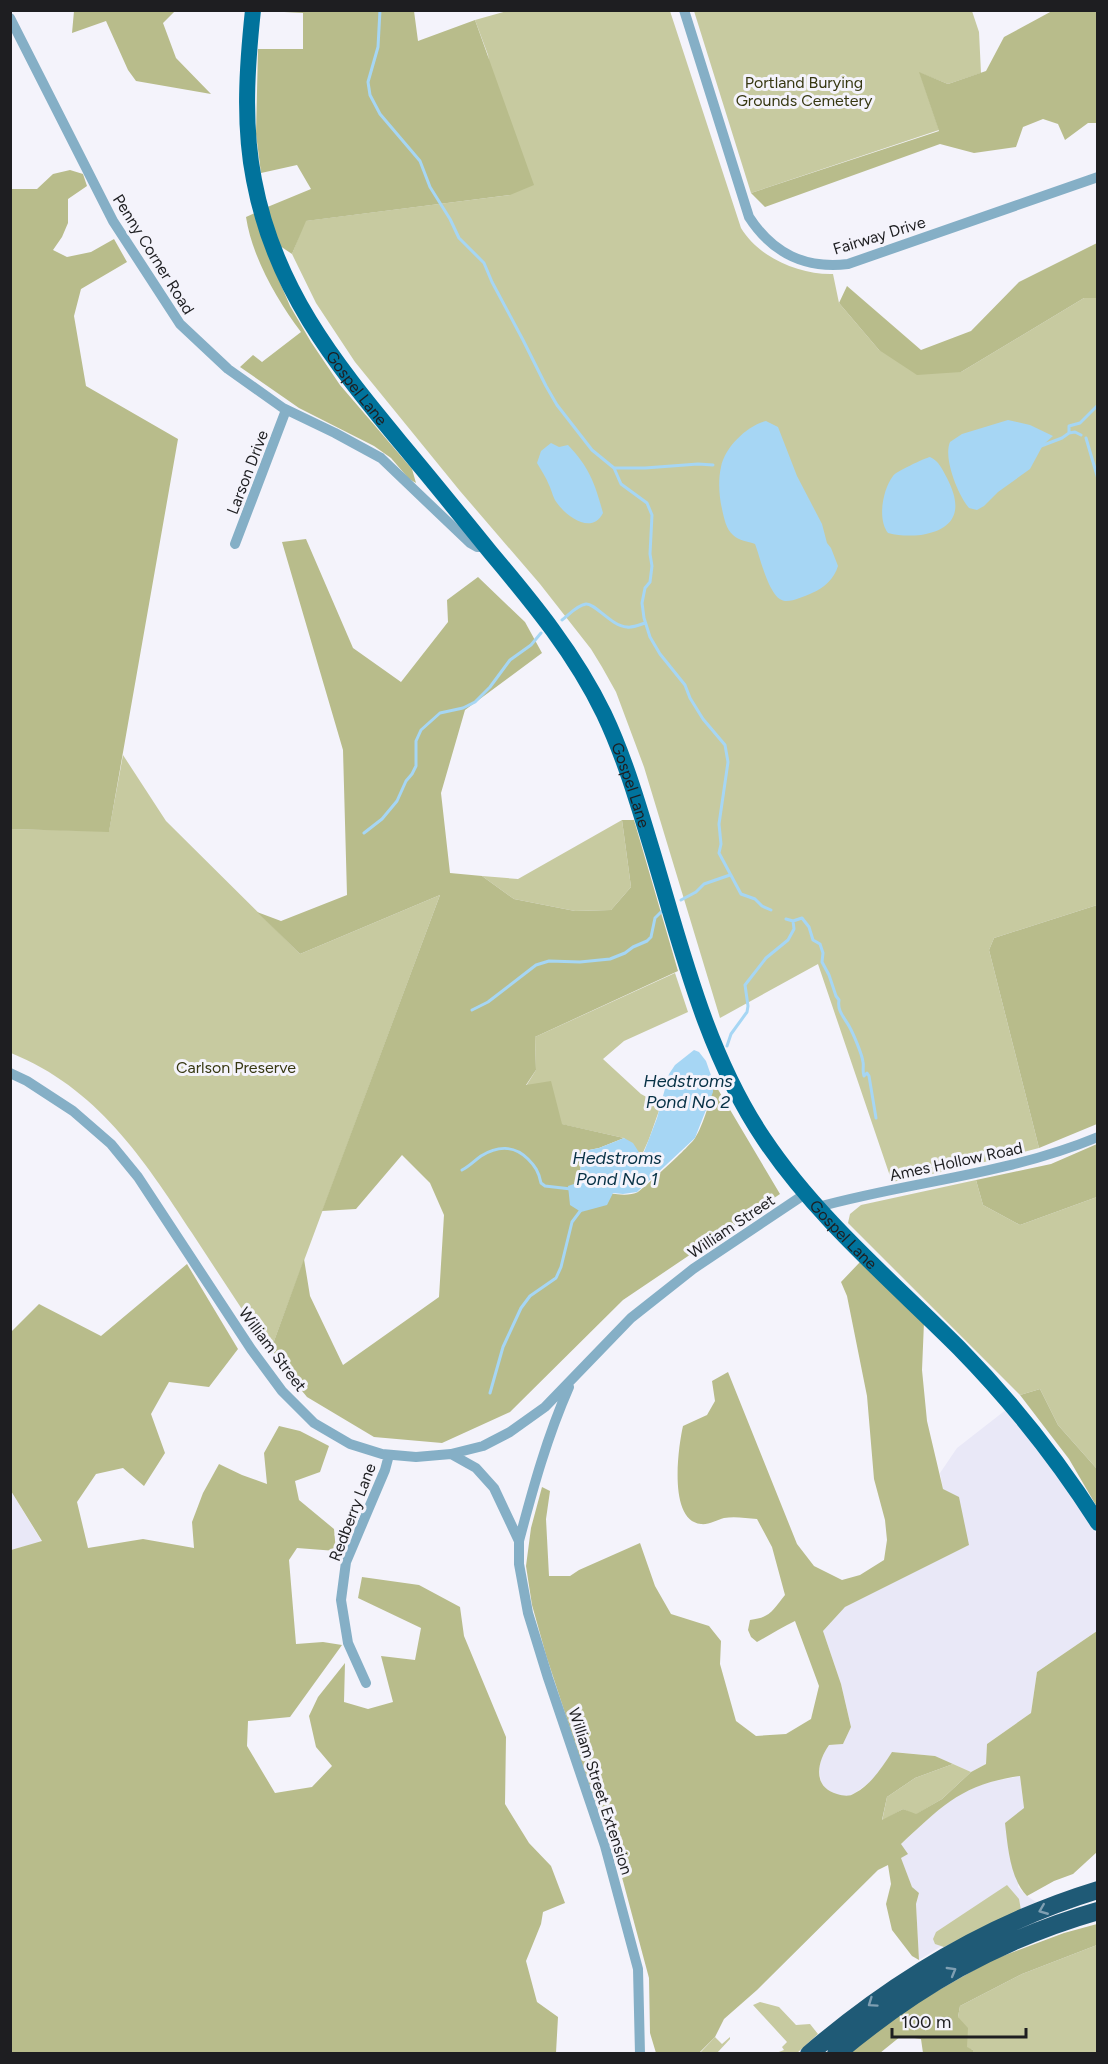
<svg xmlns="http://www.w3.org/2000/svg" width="1108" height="2064" font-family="Figtree,sans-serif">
  <rect width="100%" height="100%" fill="#f4f3fb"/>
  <!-- built -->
  <path fill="#e9e8f7" d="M1007 1409 1069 1490 1097 1535V1631L1037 1672 1031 1713 987 1744 986 1764 971 1772 935 1756 893 1752 873 1780 855 1793 846 1797 828 1792 821 1782 819 1769 822 1756 829 1745 843 1744 851 1727 841 1684 823 1631 845 1607 969 1545 943 1489 940 1473 957 1448Z
    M11 1491 42 1542 11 1550Z
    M1020 1776 1024 1808 1018 1887 1027 1896 1036 1902 944 1947H940L919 1960 916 1904 919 1894 912 1887 900 1857 901 1844 944 1804 964 1792 985 1783Z"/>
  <!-- green -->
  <path fill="#c7caa0" d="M507 11H670L741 228C759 258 800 275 833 274L839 303 879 350 961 372 1084 298H1097V905L994 938 989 950 1039 1148 961 1168 892 1182 818 964 720 1018 644 767 616 692 602 667 591 649 540 584 460 491 355 362 316 303 292 254 305 221 510 195 488 55 475 20Z
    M694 11H972L979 32 981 73 948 84 920 73 939 130 751 193Z
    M123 755 166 821 300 954 440 895 270 1352C244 1312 218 1273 192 1233 143 1158 97 1088 11 1053L10 829 109 831Z
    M622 820 631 887 611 910 575 911 514 899 482 876 518 879Z
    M675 973 688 1012 624 1041 603 1059 641 1094 661 1105 649 1139 641 1157 624 1138 561 1124 526 1086 536 1070 535 1037Z
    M976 1180 983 1205 1020 1225 1097 1197V1469L1058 1425 1040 1389 1020 1395 848 1223 850 1214 861 1205Z
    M953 1764 971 1772 942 1799 915 1815 903 1809 882 1821 887 1797 915 1778Z
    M1007 1885 1019 1899 1021 1910 944 1947 935 1944 933 1939 936 1932Z
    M1097 1945V2053H973V2050L967 2048 958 2017 960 2006 1022 1974Z
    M760 2002 779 2007 796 2025 810 2024 818 2034 797 2053H776L784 2050 782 2047 787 2042 753 2005Z
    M715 2037 722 2044 730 2037V2039L717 2053 699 2054Z"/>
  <!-- forest -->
  <path fill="#b8bc8b" d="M74 11H175L163 23 176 58 211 94 136 81 128 70 106 21 72 33Z
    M265 11H414L418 41 475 20 534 185 510 195 306 221 292 254 280 246 265 208 311 189 297 165 261 173 256 134 258 49H303V13Z
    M1052 11H1097V123H1088L1065 140 1058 124 1043 119 1023 127 1016 147 974 153 940 144 765 207 751 193 939 131 919 72 948 84 986 71 1004 37Z
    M70 170 83 174 87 186 68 199V223L62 237 53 250 67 257 91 252 114 239 127 262 81 289 74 316 86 386 178 439 109 832 11 829V189H37L53 174Z
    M257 212 275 271 290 306 311 342 340 385 412 469 416 483 409 479 391 458 374 446 299 408 240 367 253 355 262 362 301 332C277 300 252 257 246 217Z
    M1097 243V298H1084L961 372 917 375 879 350 839 303 847 286 921 350 971 331 1019 282Z
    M306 539 353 648 401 682 448 622 447 600 478 577 525 622 542 653 465 710 441 793 450 873 482 876 514 899 575 911 611 910 631 887 622 820H634L678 971 535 1037 536 1070 526 1085 551 1081 562 1124 624 1138 599 1148 589 1150 582 1157 580 1172 574 1184C590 1188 622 1200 638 1192 644 1188 692 1144 695 1138 703 1126 713 1094 713 1081L780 1194 623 1300 510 1412 442 1443 374 1437 307 1397 270 1352 304 1259 310 1296 343 1365 439 1297 444 1215 430 1183 402 1155 356 1209 322 1211 440 895 300 954 257 912 281 921 347 895 343 750 282 542Z
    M1097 905V1124L1039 1148 989 950 994 938Z
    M1097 1144V1197L1020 1225 983 1205 976 1180 1051 1164Z
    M860 1262 924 1322 922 1370 927 1421 943 1489 959 1497 969 1545 845 1607 823 1631 841 1684 851 1727 843 1744 829 1745C817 1762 812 1787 837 1794 844 1796 849 1797 855 1793 872 1784 882 1767 892 1752L935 1756 953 1764 915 1778 887 1797 882 1820 903 1809 916 1814 942 1799 971 1772 986 1764 987 1744 1031 1713 1037 1672 1097 1631V1852L1073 1874 1054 1881 1027 1896C1010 1878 1008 1848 1005 1823L1024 1808 1020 1776C962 1784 942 1806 901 1844L908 1854 901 1858 912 1887 919 1893 916 1904 919 1960 912 1956 892 1930 886 1904 891 1884 888 1865 878 1870 757 1990 724 2019 715 2037 699 2053H656L650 2033 649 1978 616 1855 581 1762 546 1655 532 1605 526 1566 531 1528 542 1487 550 1491 546 1519 549 1576H570L579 1570 640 1543 655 1586 671 1614 709 1626 721 1641 720 1664 736 1721 756 1736 786 1734 811 1719 819 1686 795 1621C782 1627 770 1635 757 1642L751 1637 748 1630 750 1620C770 1618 773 1610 785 1595L772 1547 757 1519C746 1518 734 1516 724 1518 717 1520 708 1525 701 1524 668 1521 678 1448 683 1426L707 1415 715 1401 712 1381 728 1372 797 1544 814 1566 842 1580 860 1575 884 1560 887 1540 885 1520 874 1479 867 1396 847 1296 841 1282Z
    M187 1264 238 1349 209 1387 169 1382 151 1414 165 1453 144 1486 123 1468 96 1474 77 1502 88 1548 143 1539 194 1548 192 1522 203 1493 219 1464 242 1475 267 1484 264 1453 279 1426 300 1431 329 1446 320 1472 295 1481 299 1500 334 1529 336 1551 297 1548 289 1560 296 1644 323 1642 342 1645 290 1717 248 1721 247 1746 275 1793 312 1787 332 1766 316 1747 309 1716 318 1697 345 1663 344 1702 368 1709 393 1702 381 1656 415 1660 421 1628 358 1598 362 1577 419 1585 460 1607 464 1636 506 1737 505 1804 529 1843 551 1866 565 1903 543 1912 541 1924 526 1961 537 2002 558 2017 556 2053H11V1550L42 1541 11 1491V1332L39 1304 101 1336Z
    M1040 1389 1058 1425 1097 1469V1507L1069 1459 1020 1395Z
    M1097 1924V1945L1022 1974 960 2006 958 2017 968 2028 967 2047 973 2050V2053H923L921 2039 901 2036 880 2053 848 2054 907 2008 992 1960 1064 1933Z"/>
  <!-- water -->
  <path fill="#a6d6f4" d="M1008 420 1030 425 1053 436 1043 445 1030 469 998 492 984 506 977 510 969 508C958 495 943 458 950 442L962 434Z
    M766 421 778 427 797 476 822 524 827 543 831 548 838 566C834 579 824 588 812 593 805 596 792 602 785 601 769 600 760 556 755 544 748 541 739 541 733 535 726 529 724 518 722 509 719 496 718 480 721 467 725 447 747 426 766 421Z
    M551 443 559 447 568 445C589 467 595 483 603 513 592 535 567 517 557 503 553 498 552 491 549 485 546 477 541 470 537 463L541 451Z
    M930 457C939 461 942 469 947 478 963 509 957 529 921 535 910 536 899 536 888 533 877 519 883 489 893 476 895 472 925 458 930 457Z
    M694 1050 699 1052 706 1061 713 1081V1092L695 1138 637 1192 623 1194 613 1193 607 1205 581 1212 570 1205 568 1186 574 1184 580 1172 582 1157 589 1150 599 1148 624 1138 633 1143 642 1157 657 1118 669 1074 675 1065Z"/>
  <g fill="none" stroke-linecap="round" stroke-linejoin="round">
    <!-- stream -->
    <path stroke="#a6d6f4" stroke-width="3" d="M380 10 378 47 368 82 370 95 380 114 420 161 430 187 450 219 459 238 484 263 492 282 523 340 546 386 557 405 592 450 614 468H645L698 464 713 465
      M1069 433 1075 432 1081 435
      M1086 438 1098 479
      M1041 446 1062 438 1069 433V426L1080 423 1098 405
      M614 468 621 484 647 503 652 515 650 554 652 566 650 582 645 588 642 603 644 618 650 637 660 654 685 685 690 698 703 719 725 745 728 762 719 824 721 844 719 853 741 894 755 899 762 906 771 910
      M562 620C569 615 577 605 586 604 595 603 611 626 627 627 633 628 639 625 645 623
      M364 833 382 819 397 801 406 781 412 774 416 766V741L421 730 440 713 463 708 475 702 490 687 510 660 531 645 541 633
      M681 900 696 892 704 884 730 875
      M786 919 793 921 802 918 809 927 813 940 820 944 823 953 822 962 829 975 836 996 839 1000C837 1011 844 1017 849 1026 853 1033 862 1054 863 1062 864 1067 862 1070 864 1076L867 1073 869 1076 876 1118
      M472 1010 488 1002 536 965 549 961 580 962 610 959 625 953 633 947 647 941 651 937 655 918 662 911
      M727 1046 731 1034 747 1012 748 1006 745 985 766 958 788 940 794 929 793 921
      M462 1170C470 1166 474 1161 481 1156 497 1146 514 1145 528 1159 535 1166 539 1172 541 1183L545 1186 571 1189
      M490 1393 503 1347 521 1308 530 1296 556 1278 561 1267 572 1222 581 1210"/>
    <!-- street -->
    <path stroke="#85afc6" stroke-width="10" d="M684 10 749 217C773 254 805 269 848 264L1098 177
      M10 18 113 221 180 324 228 369 283 408 335 433 381 458 470 543 477 547H487
      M235 544 286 410
      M10 1073 27 1081 73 1111 111 1144 138 1177 251 1349 282 1391 314 1423 350 1444 382 1454 416 1457 451 1454 483 1446 510 1432 545 1407 631 1318 693 1269 805 1194
      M818 1207C912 1181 1006 1175 1098 1137
      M451 1454 476 1468 494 1488 519 1541V1564L528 1613 548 1678 605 1846 638 1969 640 2054
      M519 1541C533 1488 547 1437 569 1387
      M366 1683 348 1643 341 1600 346 1562 385 1470 389 1455"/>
    <!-- primary -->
    <path stroke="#01739c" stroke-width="16" id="s1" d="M253 10C247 66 243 125 254 180 274 287 333 361 400 442 431 479 461 516 491 553 534 604 575 654 604 714 623 754 636 797 649 840 680 941 704 1050 764 1139 816 1217 893 1282 959 1348 1011 1401 1058 1460 1098 1523"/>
    <!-- highway -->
    <path stroke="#1f5a76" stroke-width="18" d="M809 2054C894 1981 990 1923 1098 1890
      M836 2054C916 1987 997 1940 1098 1911"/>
  </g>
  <!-- one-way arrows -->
  <defs><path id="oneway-chevron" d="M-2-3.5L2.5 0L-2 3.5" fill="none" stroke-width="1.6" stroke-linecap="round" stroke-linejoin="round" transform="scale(1.5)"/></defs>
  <g stroke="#7f9fb2">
    <use href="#oneway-chevron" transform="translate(1043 1910) rotate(158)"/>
    <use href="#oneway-chevron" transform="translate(952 1971) rotate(-30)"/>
    <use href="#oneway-chevron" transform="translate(872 2003) rotate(145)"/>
  </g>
  <g text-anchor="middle" stroke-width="6" stroke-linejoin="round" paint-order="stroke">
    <!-- park labels -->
    <g font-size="16" fill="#373812" stroke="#f4f3fb">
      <text x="804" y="88">Portland Burying<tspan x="804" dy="18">Grounds Cemetery</tspan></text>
      <text x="236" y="1073">Carlson Preserve</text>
    </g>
    <!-- street labels -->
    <g font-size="16" fill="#1e1e21" stroke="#f4f3fb">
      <text transform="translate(879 235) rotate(-17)" y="6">Fairway Drive</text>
      <text transform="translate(154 254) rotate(58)" y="6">Penny Corner Road</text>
      <text dy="6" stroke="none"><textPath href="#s1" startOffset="405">Gospel Lane</textPath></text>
      <text transform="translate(247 472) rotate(-69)" y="6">Larson Drive</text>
      <text dy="6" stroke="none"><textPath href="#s1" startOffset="891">Gospel Lane</textPath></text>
      <text transform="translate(956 1161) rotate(-12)" y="6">Ames Hollow Road</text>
      <text transform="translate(731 1226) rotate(-34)" y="6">William Street</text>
      <text dy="6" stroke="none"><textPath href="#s1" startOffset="1395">Gospel Lane</textPath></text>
      <text transform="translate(273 1349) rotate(53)" y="6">William Street</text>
      <text transform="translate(352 1512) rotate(-69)" y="6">Redberry Lane</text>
      <text transform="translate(601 1791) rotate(72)" y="6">William Street Extension</text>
    </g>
    <!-- water labels -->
    <g font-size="18" font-style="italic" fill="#073145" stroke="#f4f3fb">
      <text x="688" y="1087">Hedstroms<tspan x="688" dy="21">Pond No 2</tspan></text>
      <text x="617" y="1164">Hedstroms<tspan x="617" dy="21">Pond No 1</tspan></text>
    </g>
  </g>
  <!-- border -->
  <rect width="1108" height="2064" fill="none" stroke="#1e1e21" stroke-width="24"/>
  <!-- scale -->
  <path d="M892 2028v9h134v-9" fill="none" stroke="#1e1e21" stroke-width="3"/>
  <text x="901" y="2028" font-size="18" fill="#1e1e21" stroke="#f4f3fb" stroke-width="4.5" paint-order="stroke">100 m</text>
</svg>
